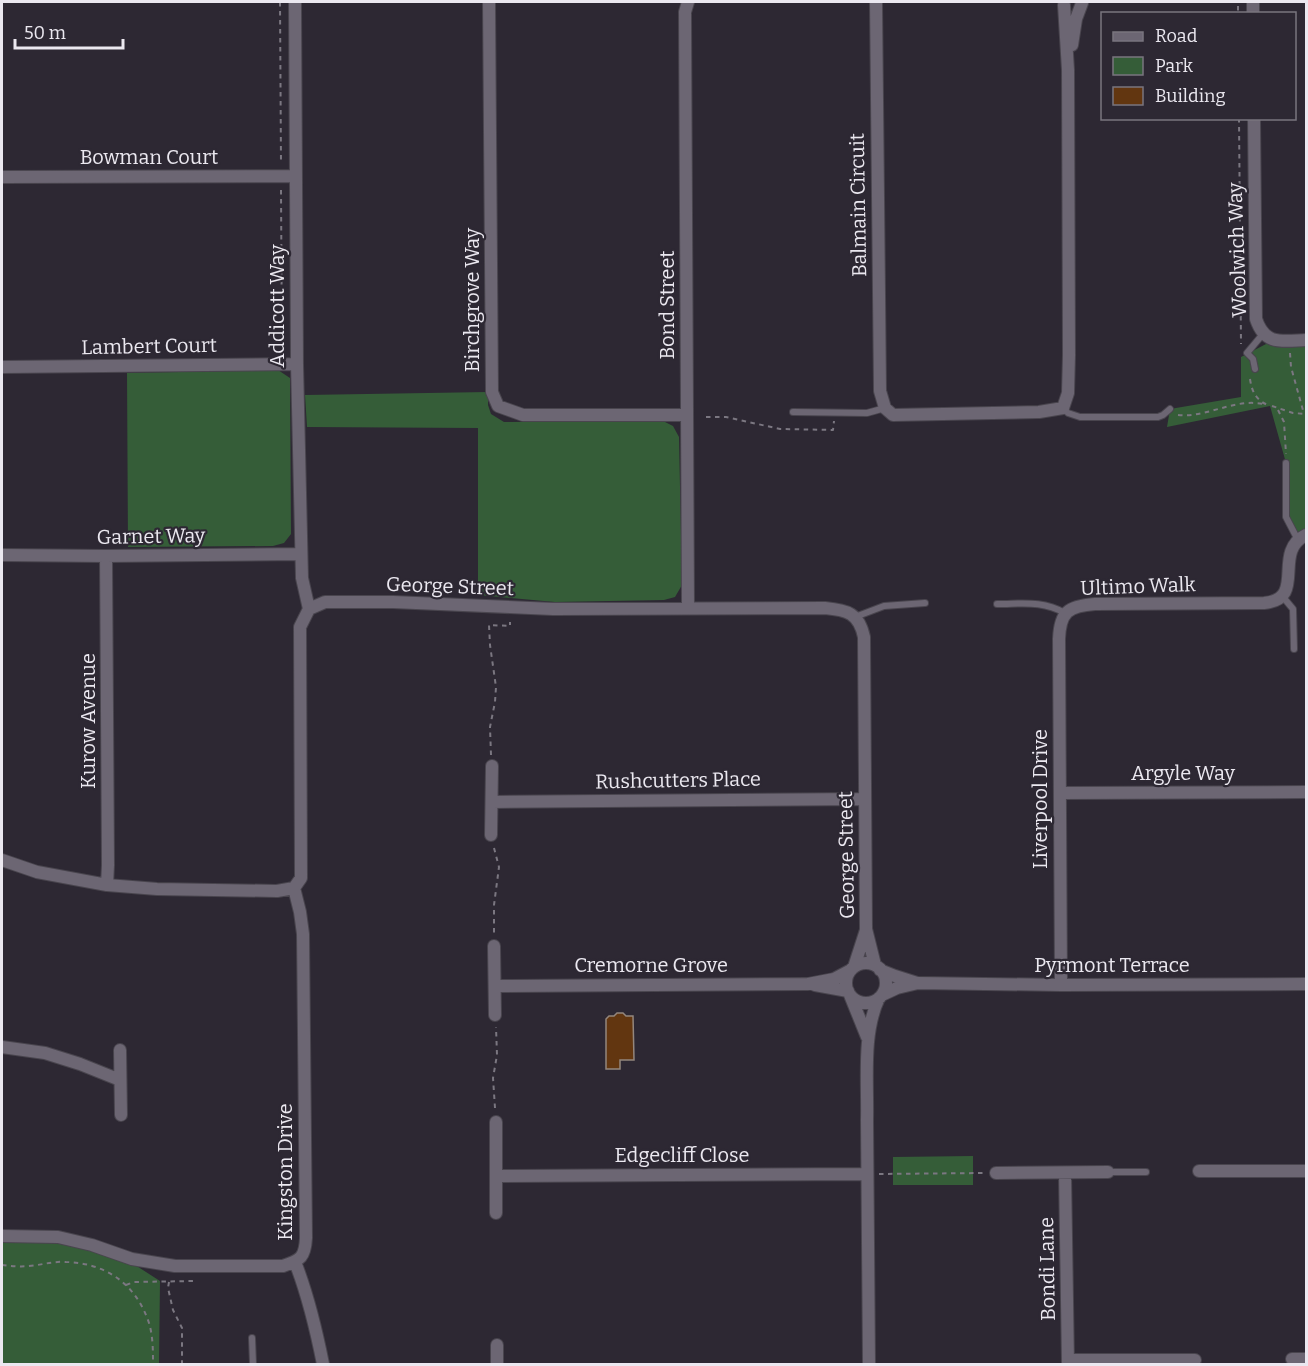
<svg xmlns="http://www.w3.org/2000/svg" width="1308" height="1366" font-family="Bitter,serif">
  <rect width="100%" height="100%" fill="#2d2833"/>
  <!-- green -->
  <path fill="#355d38" d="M1266 344H1306V536L1298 540 1286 517V463L1270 406 1167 427 1170 409 1241 397V357Z
    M278 370 290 378 291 534 284 543 273 546 128 547 127 373Z
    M488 392V405L491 414 504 422 663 421 673 426 679 437 682 585 675 597 664 600 555 602 478 595V428L307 427 305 395Z
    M973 1156V1185H893V1157Z
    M2 1238 60 1242 91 1250 132 1263 160 1281 159 1364H2Z"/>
  <!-- building -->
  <path fill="#623610" stroke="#93867d" stroke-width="1.5" d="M617 1013H623L626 1016H633L634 1060H620V1069H606V1019L609 1016H614Z"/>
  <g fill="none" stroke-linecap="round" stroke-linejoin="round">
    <defs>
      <path id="service" d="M1255 369 1253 359 1247 353 1263 334
        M1063 408 1068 413 1080 417H1158L1163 415 1170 409
        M793 412 867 413 885 408
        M1286 463V517L1298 540
        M1283 597 1293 609 1294 649
        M997 604C1022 604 1042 600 1065 613
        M855 617 884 606 925 603
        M1108 1172H1146
        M252 1338 253 1364"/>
      <path id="minor" d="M295 2 297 364 302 578 309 609
        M489 2 492 392 498 406 523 415H687
        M876 2 880 391 885 408 893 415 1039 412 1063 408 1068 393 1069 355 1068 70 1064 5
        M1253 2V14
        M1072 45 1076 19 1082 3
        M1254 118 1256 319C1265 346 1282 341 1306 340
        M2 177 296 176
        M2 367 297 364
        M2 555 106 556 301 554
        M106 556 108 865 107 885
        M688 608 685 12 688 2
        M1060 793 1306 792
        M492 802 865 799
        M491 835 492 766
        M2 860 37 872 107 885 157 889 277 891 294 888 301 878 300 627 309 609 325 602H393L553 609 825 608C847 610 859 613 864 637L866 929 875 965
        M494 946 495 1015
        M846 983a20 20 0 1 1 40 0a20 20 0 1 1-40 0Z
        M854 967 866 930
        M880 970 895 976 917 983
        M815 985 848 991
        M1061 985 1059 639C1060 612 1068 606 1095 604L1264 603C1308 599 1271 552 1306 535
        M495 986 808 984 834 979 851 970
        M850 995 867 1037
        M882 995 897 988 918 983 1061 985 1306 984
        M2 1047 45 1053 80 1064 120 1080
        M120 1050 121 1115
        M496 1122V1213
        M1199 1171H1306
        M996 1173 1108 1172
        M1065 1173 1068 1364
        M496 1176 867 1174
        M2 1236 58 1237 92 1245 132 1259 175 1266H283C301 1260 305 1257 306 1238L303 934 300 912 294 888
        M295 1262C308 1295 316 1329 323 1364
        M497 1345V1364
        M1292 1359H1306
        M1068 1360H1195
        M869 1364C868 1283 867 1202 867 1120 868 1082 862 1033 879 998"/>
    </defs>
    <!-- service casing -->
    <use href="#service" stroke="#49454e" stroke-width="8"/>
    <!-- minor casing -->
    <use href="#minor" stroke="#49454e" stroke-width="14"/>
    <!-- path -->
    <path stroke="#7b7781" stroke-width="2" stroke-dasharray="4.5 4.5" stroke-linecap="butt" d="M280 2 281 164
      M1238 6V14
      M1239 118 1241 344
      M281 190 282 353
      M1290 353 1291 367 1304 414
      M1250 379C1252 393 1257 401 1270 406
      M1272 406 1293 413 1306 414
      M1278 410 1284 422 1286 454
      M1178 415C1207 418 1234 398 1263 404
      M706 417H726L780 429 833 430 834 421
      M491 755 490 727 495 702 496 687 490 645 489 625 510 626V622
      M494 848 499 867 494 905V934
      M495 1108 493 1078 497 1055 496 1027
      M879 1174 984 1173
      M2 1265C11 1266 20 1267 29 1266 42 1265 53 1261 66 1262 106 1263 136 1284 149 1323 153 1336 153 1351 153 1364
      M169 1282 168 1288 173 1310 182 1328V1364
      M126 1285 134 1282 194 1281"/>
    <!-- service -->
    <use href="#service" stroke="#6c6673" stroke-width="6"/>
    <!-- minor -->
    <use href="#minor" stroke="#6c6673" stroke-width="12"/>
  </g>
  <g text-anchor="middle" stroke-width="4.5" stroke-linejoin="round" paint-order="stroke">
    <!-- street labels -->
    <g font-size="20" fill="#ebe8f0" stroke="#2d2833">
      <text x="149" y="164">Bowman Court</text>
      <text transform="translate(858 205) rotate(-91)" y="7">Balmain Circuit</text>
      <text transform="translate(1237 250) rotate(-92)" y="7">Woolwich Way</text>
      <text transform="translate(472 300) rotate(-90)" y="7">Birchgrove Way</text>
      <text transform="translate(667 305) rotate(-90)" y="7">Bond Street</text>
      <text transform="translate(277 306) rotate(-90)" y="7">Addicott Way</text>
      <text transform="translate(149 346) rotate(-1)" y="7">Lambert Court</text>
      <text transform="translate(151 536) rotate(-1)" y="7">Garnet Way</text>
      <text transform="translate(450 586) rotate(2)" y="7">George Street</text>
      <text transform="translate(1138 586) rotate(-2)" y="7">Ultimo Walk</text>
      <text transform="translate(88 721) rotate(-90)" y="7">Kurow Avenue</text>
      <text x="1183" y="780">Argyle Way</text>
      <text transform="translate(678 780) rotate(-1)" y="7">Rushcutters Place</text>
      <text transform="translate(1040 799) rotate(-90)" y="7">Liverpool Drive</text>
      <text transform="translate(846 855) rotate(-91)" y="7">George Street</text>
      <text x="651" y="972">Cremorne Grove</text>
      <text x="1112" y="972">Pyrmont Terrace</text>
      <text x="682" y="1162">Edgecliff Close</text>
      <text transform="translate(285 1172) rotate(-90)" y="7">Kingston Drive</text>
      <text transform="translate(1047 1269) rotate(-91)" y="7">Bondi Lane</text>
    </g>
  </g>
  <!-- border -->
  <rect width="1308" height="1366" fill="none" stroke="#ebe8f0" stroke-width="6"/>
  <!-- legend -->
  <rect x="1101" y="12" width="195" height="108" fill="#2d2833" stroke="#79757f" stroke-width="1.5"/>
  <rect x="1113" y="32" width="30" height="9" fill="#6c6673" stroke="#79757f" stroke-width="1.5"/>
  <text x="1155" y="42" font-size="18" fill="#ebe8f0">Road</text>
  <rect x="1113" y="57" width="30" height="18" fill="#355d38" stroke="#79757f" stroke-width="1.5"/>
  <text x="1155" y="72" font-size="18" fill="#ebe8f0">Park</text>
  <rect x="1113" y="87" width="30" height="18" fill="#623610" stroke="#79757f" stroke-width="1.5"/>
  <text x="1155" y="102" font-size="18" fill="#ebe8f0">Building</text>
  <!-- scale -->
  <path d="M15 39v9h108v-9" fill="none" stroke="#ebe8f0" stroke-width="3"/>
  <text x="24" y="39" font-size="18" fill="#ebe8f0" stroke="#2d2833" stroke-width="4.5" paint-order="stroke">50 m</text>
</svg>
